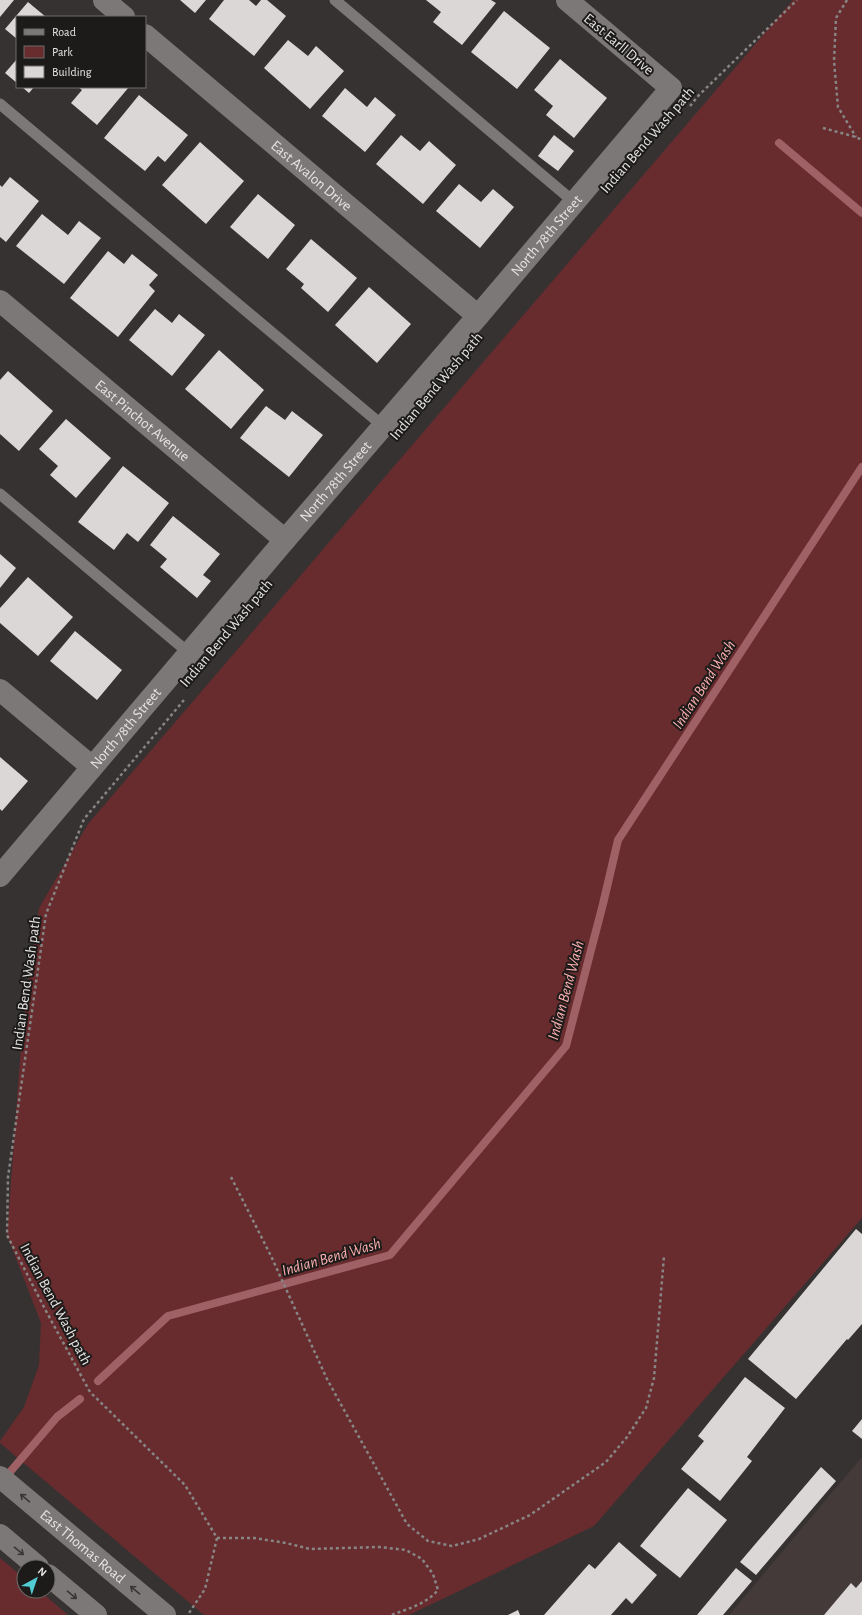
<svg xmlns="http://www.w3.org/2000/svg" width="862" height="1615" font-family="'Alegreya Sans',sans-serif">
  <rect width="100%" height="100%" fill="#363232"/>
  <!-- built -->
  <path fill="#443a39" d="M862 1457V1615H729Z"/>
  <!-- green -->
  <path fill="#682c2e" d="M793 0H862V1218L594 1526 409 1615H204L0 1443V1441L24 1407 39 1365 41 1323 7 1235 23 1020 39 908 88 824Z
    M0 1558 24 1578V1591H40L68 1615H0Z"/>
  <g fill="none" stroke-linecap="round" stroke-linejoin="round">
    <!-- stream -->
    <path stroke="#9f6166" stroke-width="8" d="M779 143 862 213
      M98 1381 168 1316 390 1255 566 1046 603 904 618 840 862 467
      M4 1479 57 1417 80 1399"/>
  </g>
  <!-- building -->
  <path fill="#dcd7d7" d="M0 0H14L0 17Z
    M180 0H206L195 13Z
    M224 0H249L256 6 261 0H267L286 16 254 56 209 19Z
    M426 0H491L496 3 462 45 433 22 441 12Z
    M28 2 46 17H17V39L5 29Z
    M504 11 550 48 517 89 471 52Z
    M288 40 308 56 316 46 344 71 310 109 264 68Z
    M17 59V83L5 73Z
    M560 59 607 98 574 138 546 115 553 106 534 90Z
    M22 87H34L29 93Z
    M78 87H129L97 125 71 103 82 90Z
    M345 88 367 107 375 97 396 115 365 152 322 116Z
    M139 95 188 135 165 162 158 156 145 171 104 138Z
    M401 135 420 151 429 141 456 165 423 204 376 164Z
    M554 135 574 151 558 171 538 156Z
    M200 142 244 181 206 224 162 185Z
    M10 177 39 201 6 242 0 237V185L2 187Z
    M459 184 481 202 493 189 514 207 480 248 436 211Z
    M258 194 295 225 268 259 230 227Z
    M42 214 68 235 79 221 101 238 64 284 16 246Z
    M311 239 357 278 328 312 301 288 304 284 286 269Z
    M108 251 124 264 132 254 158 275 149 285 155 291 118 337 70 298Z
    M369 287 411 324 377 363 335 325Z
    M155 309 172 323 179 314 205 335 172 376 129 340Z
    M219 350 264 390 231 429 185 389Z
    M8 371 53 411 19 451 0 434V380Z
    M266 406 285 420 292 411 323 435 289 477 240 438Z
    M66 419 111 458 76 498 50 475 58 466 39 449Z
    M123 466 169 503 138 542 127 533 114 550 78 522Z
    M173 516 220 554 203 575 211 581 197 598 160 567 167 559 150 545Z
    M0 554 16 568 0 588Z
    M28 577 73 617 38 656 0 623V608Z
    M75 631 122 670 97 700 50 661Z
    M0 757 28 781 2 811 0 809Z
    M856 1229 862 1234V1324L848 1340 847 1339 796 1399 748 1359Z
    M745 1377 785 1408 747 1457 752 1461 720 1501 681 1469 704 1441 698 1436Z
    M862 1419V1439L852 1431Z
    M821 1467 836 1481 756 1575 740 1562Z
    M688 1488 727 1520 680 1578 640 1546Z
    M619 1542 657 1575 632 1604 626 1598 611 1615H544L589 1564 595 1569Z
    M736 1568 752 1581 723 1615H697Z
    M862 1581V1615H824L851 1583 856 1588Z
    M518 1610 520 1615H508Z"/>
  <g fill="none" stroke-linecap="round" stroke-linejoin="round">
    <!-- path -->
    <path stroke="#888585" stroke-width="2.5" stroke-dasharray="3 3" stroke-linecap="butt" d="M847 0 836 18 834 61 838 107 856 137
      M690 106 699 95 797 0
      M823 128 856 137 862 140
      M184 700 84 819 46 914 8 1177 7 1235 46 1311 90 1392 185 1485 217 1538 205 1589 189 1613
      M231 1177 271 1256 327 1379 407 1524 428 1541 452 1546 479 1539 530 1515 606 1462 627 1437 646 1408 654 1378 664 1256
      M217 1538H254L286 1543 310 1549 379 1547 406 1550 422 1559 433 1574 438 1590C426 1604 408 1609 391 1615"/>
    <!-- lane -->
    <path stroke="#7d7878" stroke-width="11" d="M335 0 574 202
      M0 104 383 426
      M0 494 189 653"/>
    <!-- street -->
    <g stroke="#7d7878" stroke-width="22">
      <path d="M104 0 124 17"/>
      <path id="s1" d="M145 35 478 316"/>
      <path id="s2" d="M0 301 285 540"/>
      <path d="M0 690 92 767"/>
      <path id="s3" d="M0 876 285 540 478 316 671 88 567 0"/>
    </g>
    <!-- secondary -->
    <g stroke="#7d7878" stroke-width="22">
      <path id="s4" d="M0 1477 165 1615"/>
      <path d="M0 1535 38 1567"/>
      <path d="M48 1575 96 1615"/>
    </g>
  </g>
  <!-- one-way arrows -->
  <defs><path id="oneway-shaft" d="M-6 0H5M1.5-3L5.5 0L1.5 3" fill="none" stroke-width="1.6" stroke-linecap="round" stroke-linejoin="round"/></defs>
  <g stroke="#393736">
    <use href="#oneway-shaft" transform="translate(25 1498) rotate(-140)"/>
    <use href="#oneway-shaft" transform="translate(19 1551) rotate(40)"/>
    <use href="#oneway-shaft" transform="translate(135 1590) rotate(-140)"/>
    <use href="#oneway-shaft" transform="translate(72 1595) rotate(40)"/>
  </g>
  <g text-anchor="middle" stroke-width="4" stroke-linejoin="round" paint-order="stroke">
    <!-- street labels -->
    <g font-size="15" fill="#e6e4e3" stroke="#1c1b1a">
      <text transform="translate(619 44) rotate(40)" y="5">East Earll Drive</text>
      <text transform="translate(647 140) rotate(-49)" y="5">Indian Bend Wash path</text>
      <text dy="5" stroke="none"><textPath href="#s1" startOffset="218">East Avalon Drive</textPath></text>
      <text dy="5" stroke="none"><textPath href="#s3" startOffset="842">North 78th Street</textPath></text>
      <text transform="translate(436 386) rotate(-50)" y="5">Indian Bend Wash path</text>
      <text dy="5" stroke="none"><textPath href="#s2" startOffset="186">East Pinchot Avenue</textPath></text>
      <text dy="5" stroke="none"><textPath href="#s3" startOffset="518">North 78th Street</textPath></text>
      <text transform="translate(226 633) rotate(-50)" y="5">Indian Bend Wash path</text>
      <text dy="5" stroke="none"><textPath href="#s3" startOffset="194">North 78th Street</textPath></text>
      <text transform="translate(26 983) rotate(-82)" y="5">Indian Bend Wash path</text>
      <text transform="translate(56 1304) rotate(62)" y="5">Indian Bend Wash path</text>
      <text dy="5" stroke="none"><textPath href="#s4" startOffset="108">East Thomas Road</textPath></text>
    </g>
    <!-- water labels -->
    <g font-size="16" font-style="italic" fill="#fbafae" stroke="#1c1b1a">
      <text transform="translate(703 684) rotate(-57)" y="6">Indian Bend Wash</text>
      <text transform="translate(565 990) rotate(-75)" y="6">Indian Bend Wash</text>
      <text transform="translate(331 1256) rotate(-16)" y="6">Indian Bend Wash</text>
    </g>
  </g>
  <!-- legend -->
  <rect x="16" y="16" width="130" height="72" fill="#1c1b1a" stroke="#6d6b6a"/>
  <rect x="24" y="29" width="20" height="6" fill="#7d7878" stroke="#6d6b6a"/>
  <text x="52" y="36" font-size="12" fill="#e6e4e3">Road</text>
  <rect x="24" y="46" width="20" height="12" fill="#682c2e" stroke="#6d6b6a"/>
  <text x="52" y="56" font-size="12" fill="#e6e4e3">Park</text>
  <rect x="24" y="66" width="20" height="12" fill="#dcd7d7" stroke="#6d6b6a"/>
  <text x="52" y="76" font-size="12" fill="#e6e4e3">Building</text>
  <!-- north arrow -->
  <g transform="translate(36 1579) rotate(40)"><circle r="19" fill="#1c1b1a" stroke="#6d6b6a"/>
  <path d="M0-3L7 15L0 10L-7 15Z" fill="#51ccd2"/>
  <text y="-6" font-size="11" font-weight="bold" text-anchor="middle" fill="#e6e4e3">N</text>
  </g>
</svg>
